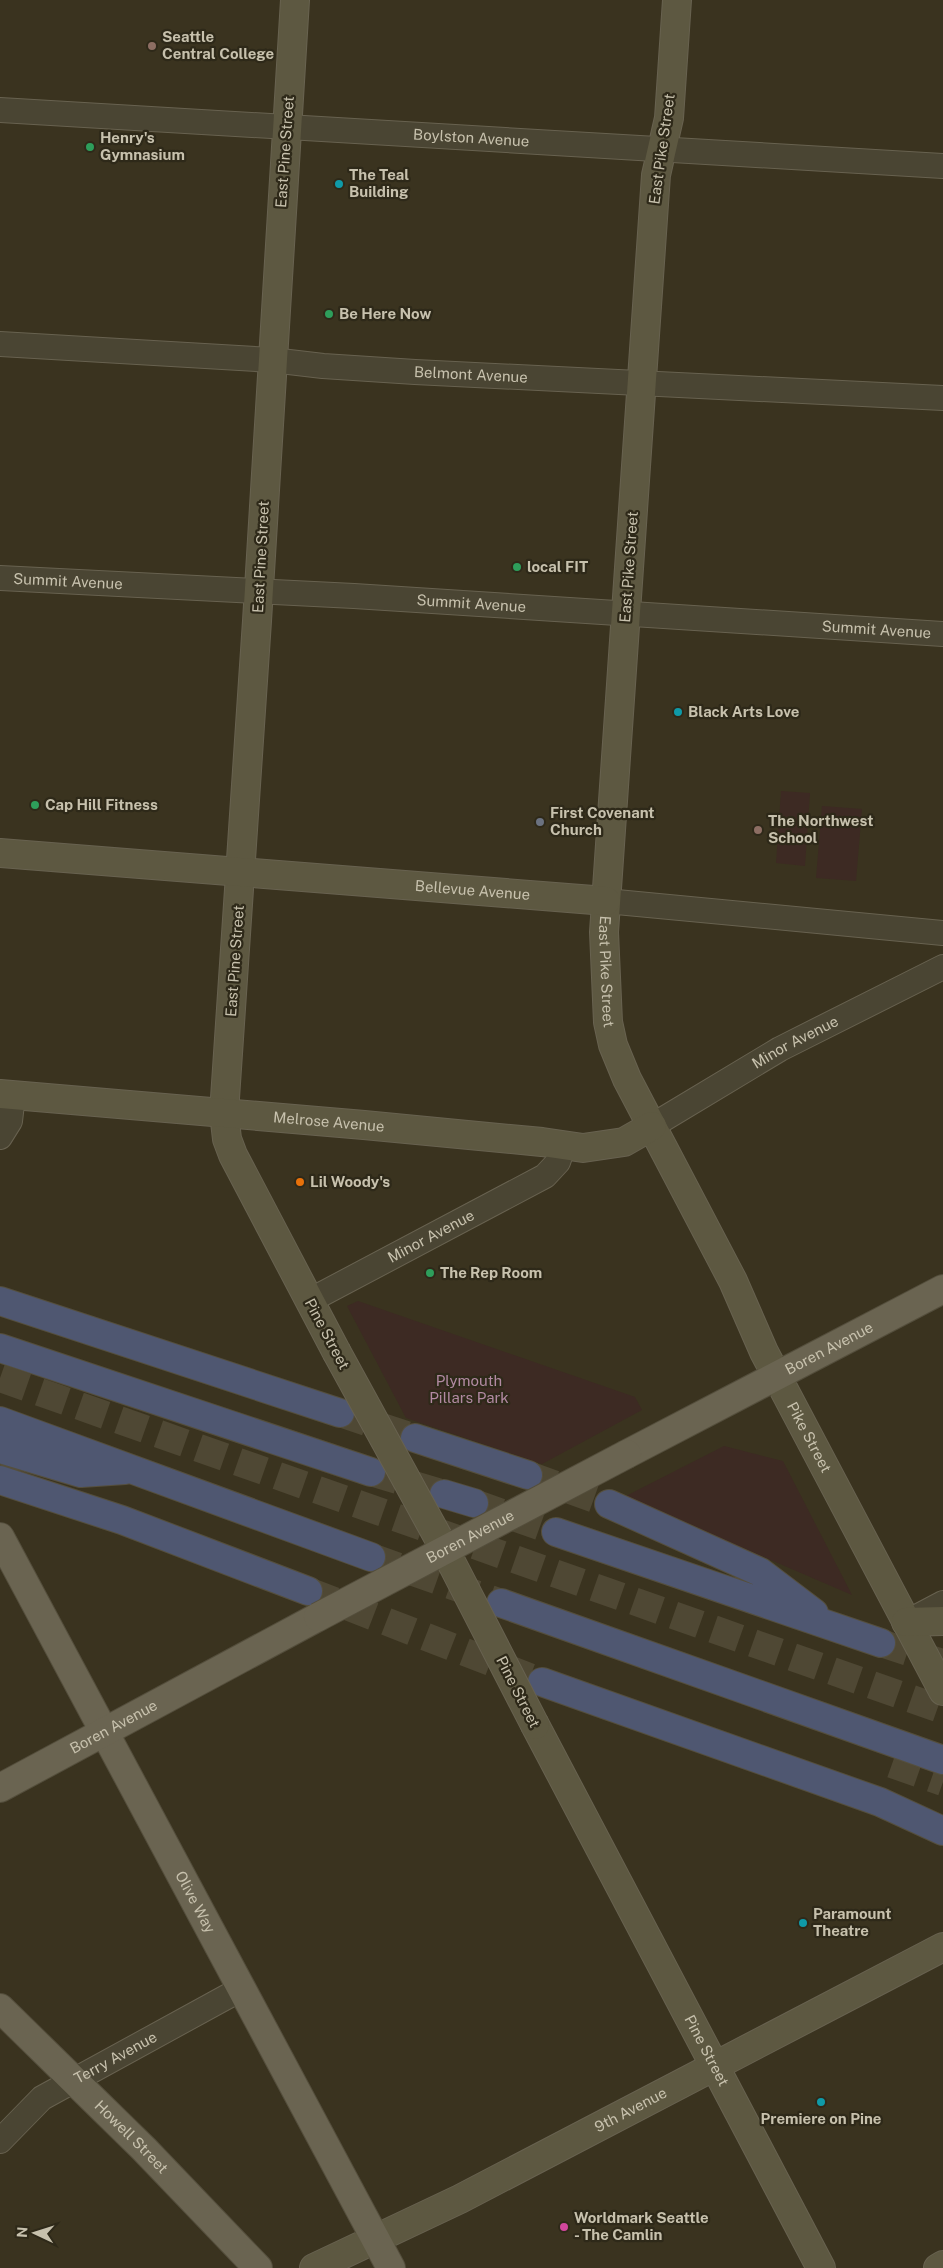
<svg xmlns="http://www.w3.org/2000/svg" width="943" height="2268" font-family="'Public Sans',sans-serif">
  <rect width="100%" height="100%" fill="#3a331f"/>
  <!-- green -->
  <path fill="#3d2a23" d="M781 791 810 793 805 866 776 863Z
    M822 806 862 809 856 881 816 878Z
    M358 1301 635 1397 642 1410 542 1464 406 1418 347 1306Z
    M724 1446 783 1461 852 1595 624 1497Z"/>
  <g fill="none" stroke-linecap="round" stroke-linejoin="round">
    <!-- highway-tunnel -->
    <path stroke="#4f4834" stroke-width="28" stroke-dasharray="28 14" stroke-linecap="butt" d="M0 1378 943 1710
      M340 1413 415 1438
      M371 1472 444 1494
      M528 1475 609 1504
      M474 1503 556 1532
      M371 1557 501 1603
      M308 1591 542 1682
      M881 1643 942 1663
      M892 1764 943 1782"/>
    <defs>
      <g id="street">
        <path id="s1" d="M0 110 943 166"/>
        <path id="s2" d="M0 344 272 360 323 366 415 372 943 398"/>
        <path id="s3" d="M0 578 354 596 943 634"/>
        <path d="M606 901 943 933"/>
        <path id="s4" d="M652 1126 780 1049 943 967"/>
        <path d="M0 1137 10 1121 13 1095"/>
        <path id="s5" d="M309 1301 545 1176 558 1162 564 1145"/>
        <path d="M907 1622 943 1603"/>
        <path id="s6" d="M0 2141 42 2098 241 1989"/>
      </g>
      <g id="secondary">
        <path d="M295 0 257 621 224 1113 227 1139 233 1155 336 1351"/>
        <path id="s7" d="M677 0 669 118 656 175 604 932 608 1022 613 1045 627 1079 733 1281 764 1352 943 1691"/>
        <path id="s8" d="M0 853 606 901"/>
        <path id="s9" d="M0 1094 364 1125 542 1142 583 1148 624 1142 652 1126"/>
        <path d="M906 1622 943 1621"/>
        <path id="s10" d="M535 1725 821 2268"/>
        <path id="s11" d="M314 2268 460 2199 943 1947"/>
        <path d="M938 2268 943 2265"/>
      </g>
      <g id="primary">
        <path id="s12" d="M627 1454 943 1289"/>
        <path id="s13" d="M0 1537 391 2268"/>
        <path id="s14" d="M0 1788 318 1617"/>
        <path id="s15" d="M0 2008 144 2149 258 2268"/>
      </g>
      <path id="highway" d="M0 1301 340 1413
        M0 1348 371 1472
        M0 1421 371 1557
        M415 1438 528 1475
        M0 1449 81 1473 125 1470
        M0 1480 122 1520 308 1591
        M444 1494 474 1503
        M609 1504 760 1572 814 1613
        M556 1532 881 1643
        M501 1603 943 1760
        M542 1682 880 1802 943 1831"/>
    </defs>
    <!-- street casing -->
    <use href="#street" stroke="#686250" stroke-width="26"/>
    <!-- secondary casing -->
    <use href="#secondary" stroke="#686250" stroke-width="30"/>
    <!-- primary casing -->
    <use href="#primary" stroke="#544e3c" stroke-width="30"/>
    <!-- highway casing -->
    <use href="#highway" stroke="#554f3d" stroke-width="30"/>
    <!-- street -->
    <use href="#street" stroke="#4a4533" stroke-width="24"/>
    <!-- secondary -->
    <use href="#secondary" stroke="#5d5841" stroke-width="28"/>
    <!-- primary -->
    <use href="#primary" stroke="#6a6451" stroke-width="28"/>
    <!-- highway -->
    <use href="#highway" stroke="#4f5771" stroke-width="28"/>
    <defs>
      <path id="secondary-bridge" d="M336 1351 445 1550 535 1725"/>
      <g id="primary-bridge">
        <path id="s16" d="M318 1617 627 1454"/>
      </g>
    </defs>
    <!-- secondary-bridge casing -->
    <use href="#secondary-bridge" stroke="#686250" stroke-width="30" stroke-linecap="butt"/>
    <!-- primary-bridge casing -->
    <use href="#primary-bridge" stroke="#544e3c" stroke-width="30" stroke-linecap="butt"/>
    <!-- secondary-bridge -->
    <use href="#secondary-bridge" stroke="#5d5841" stroke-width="28"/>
    <!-- primary-bridge -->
    <use href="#primary-bridge" stroke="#6a6451" stroke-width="28"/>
  </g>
  <!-- markers -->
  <g fill="#8d6e63" stroke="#2e2919" stroke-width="2">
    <circle cx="152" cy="46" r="5"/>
    <circle cx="758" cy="830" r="5"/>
  </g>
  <g fill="#2e9e5b" stroke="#2e2919" stroke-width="2">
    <circle cx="90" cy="147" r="5"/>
    <circle cx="329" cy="314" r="5"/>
    <circle cx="517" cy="567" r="5"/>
    <circle cx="35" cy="805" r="5"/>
    <circle cx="430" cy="1273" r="5"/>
  </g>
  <g fill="#0f9aa8" stroke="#2e2919" stroke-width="2">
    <circle cx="339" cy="184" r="5"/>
    <circle cx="678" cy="712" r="5"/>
    <circle cx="803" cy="1923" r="5"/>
    <circle cx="821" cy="2102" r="5"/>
  </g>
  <circle fill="#6b7280" stroke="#2e2919" stroke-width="2" cx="540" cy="822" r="5"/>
  <circle fill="#e8710a" stroke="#2e2919" stroke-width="2" cx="300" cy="1182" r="5"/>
  <circle fill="#d1479c" stroke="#2e2919" stroke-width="2" cx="564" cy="2227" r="5"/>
  <g text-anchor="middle" stroke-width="4.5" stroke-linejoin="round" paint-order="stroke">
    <!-- poi labels -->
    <g font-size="15" font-weight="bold" fill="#c7c1ad" stroke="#2e2919" text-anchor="start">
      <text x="162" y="42">Seattle<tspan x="162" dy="17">Central College</tspan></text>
      <text x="100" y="143">Henry's<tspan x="100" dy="17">Gymnasium</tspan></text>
      <text x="349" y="180">The Teal<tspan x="349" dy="17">Building</tspan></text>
      <text x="339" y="319">Be Here Now</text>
      <text x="527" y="572">local FIT</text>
      <text x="688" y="717">Black Arts Love</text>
      <text x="45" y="810">Cap Hill Fitness</text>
      <text x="550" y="818">First Covenant<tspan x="550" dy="17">Church</tspan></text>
      <text x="768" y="826">The Northwest<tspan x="768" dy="17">School</tspan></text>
      <text x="310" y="1187">Lil Woody's</text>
      <text x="440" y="1278">The Rep Room</text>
      <text x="813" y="1919">Paramount<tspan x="813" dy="17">Theatre</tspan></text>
      <text x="821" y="2124" text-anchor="middle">Premiere on Pine</text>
      <text x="574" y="2223">Worldmark Seattle<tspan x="574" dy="17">- The Camlin</tspan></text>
    </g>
    <!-- street labels -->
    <g font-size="15" fill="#c7c1ad" stroke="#2e2919">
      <text dy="5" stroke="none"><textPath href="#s1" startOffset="472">Boylston Avenue</textPath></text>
      <text transform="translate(662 149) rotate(-82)" y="5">East Pike Street</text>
      <text transform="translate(285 152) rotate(-86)" y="5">East Pine Street</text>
      <text dy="5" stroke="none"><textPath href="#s2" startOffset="472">Belmont Avenue</textPath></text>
      <text transform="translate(261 557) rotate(-87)" y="5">East Pine Street</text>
      <text transform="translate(629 567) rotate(-86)" y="5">East Pike Street</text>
      <text dy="5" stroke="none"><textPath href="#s3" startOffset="68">Summit Avenue</textPath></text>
      <text dy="5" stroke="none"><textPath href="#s3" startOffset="472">Summit Avenue</textPath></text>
      <text dy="5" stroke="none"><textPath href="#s3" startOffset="878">Summit Avenue</textPath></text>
      <text dy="5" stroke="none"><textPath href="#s8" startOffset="474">Bellevue Avenue</textPath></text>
      <text transform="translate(235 961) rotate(-86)" y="5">East Pine Street</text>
      <text dy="5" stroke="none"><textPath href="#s7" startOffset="975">East Pike Street</textPath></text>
      <text dy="5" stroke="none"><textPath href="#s4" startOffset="166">Minor Avenue</textPath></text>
      <text dy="5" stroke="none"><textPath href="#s9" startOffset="330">Melrose Avenue</textPath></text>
      <text dy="5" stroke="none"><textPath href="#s5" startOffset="138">Minor Avenue</textPath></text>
      <text transform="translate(327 1334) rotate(62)" y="5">Pine Street</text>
      <text dy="5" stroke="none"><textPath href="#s12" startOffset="228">Boren Avenue</textPath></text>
      <text dy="5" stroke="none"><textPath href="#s7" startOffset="1488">Pike Street</textPath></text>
      <text dy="5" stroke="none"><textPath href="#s16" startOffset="172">Boren Avenue</textPath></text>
      <text transform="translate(518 1692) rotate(63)" y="5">Pine Street</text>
      <text dy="5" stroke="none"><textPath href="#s14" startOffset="129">Boren Avenue</textPath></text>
      <text dy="5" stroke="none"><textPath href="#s13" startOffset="414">Olive Way</textPath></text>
      <text dy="5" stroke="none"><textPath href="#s10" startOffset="368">Pine Street</textPath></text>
      <text dy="5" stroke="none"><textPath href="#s6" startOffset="144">Terry Avenue</textPath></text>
      <text dy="5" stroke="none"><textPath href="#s11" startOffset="354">9th Avenue</textPath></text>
      <text dy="5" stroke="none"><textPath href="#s15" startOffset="184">Howell Street</textPath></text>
    </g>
    <!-- park labels -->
    <g font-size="15" fill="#b28aa2" stroke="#2e2919">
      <text x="469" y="1386">Plymouth<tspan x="469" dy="17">Pillars Park</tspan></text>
    </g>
  </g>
  <!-- north arrow -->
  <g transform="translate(35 2233) rotate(274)" stroke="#2e2919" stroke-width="4" paint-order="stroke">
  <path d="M0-4L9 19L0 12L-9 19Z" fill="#c7c1ad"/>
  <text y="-8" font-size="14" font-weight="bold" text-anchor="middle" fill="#c7c1ad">N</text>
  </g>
</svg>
